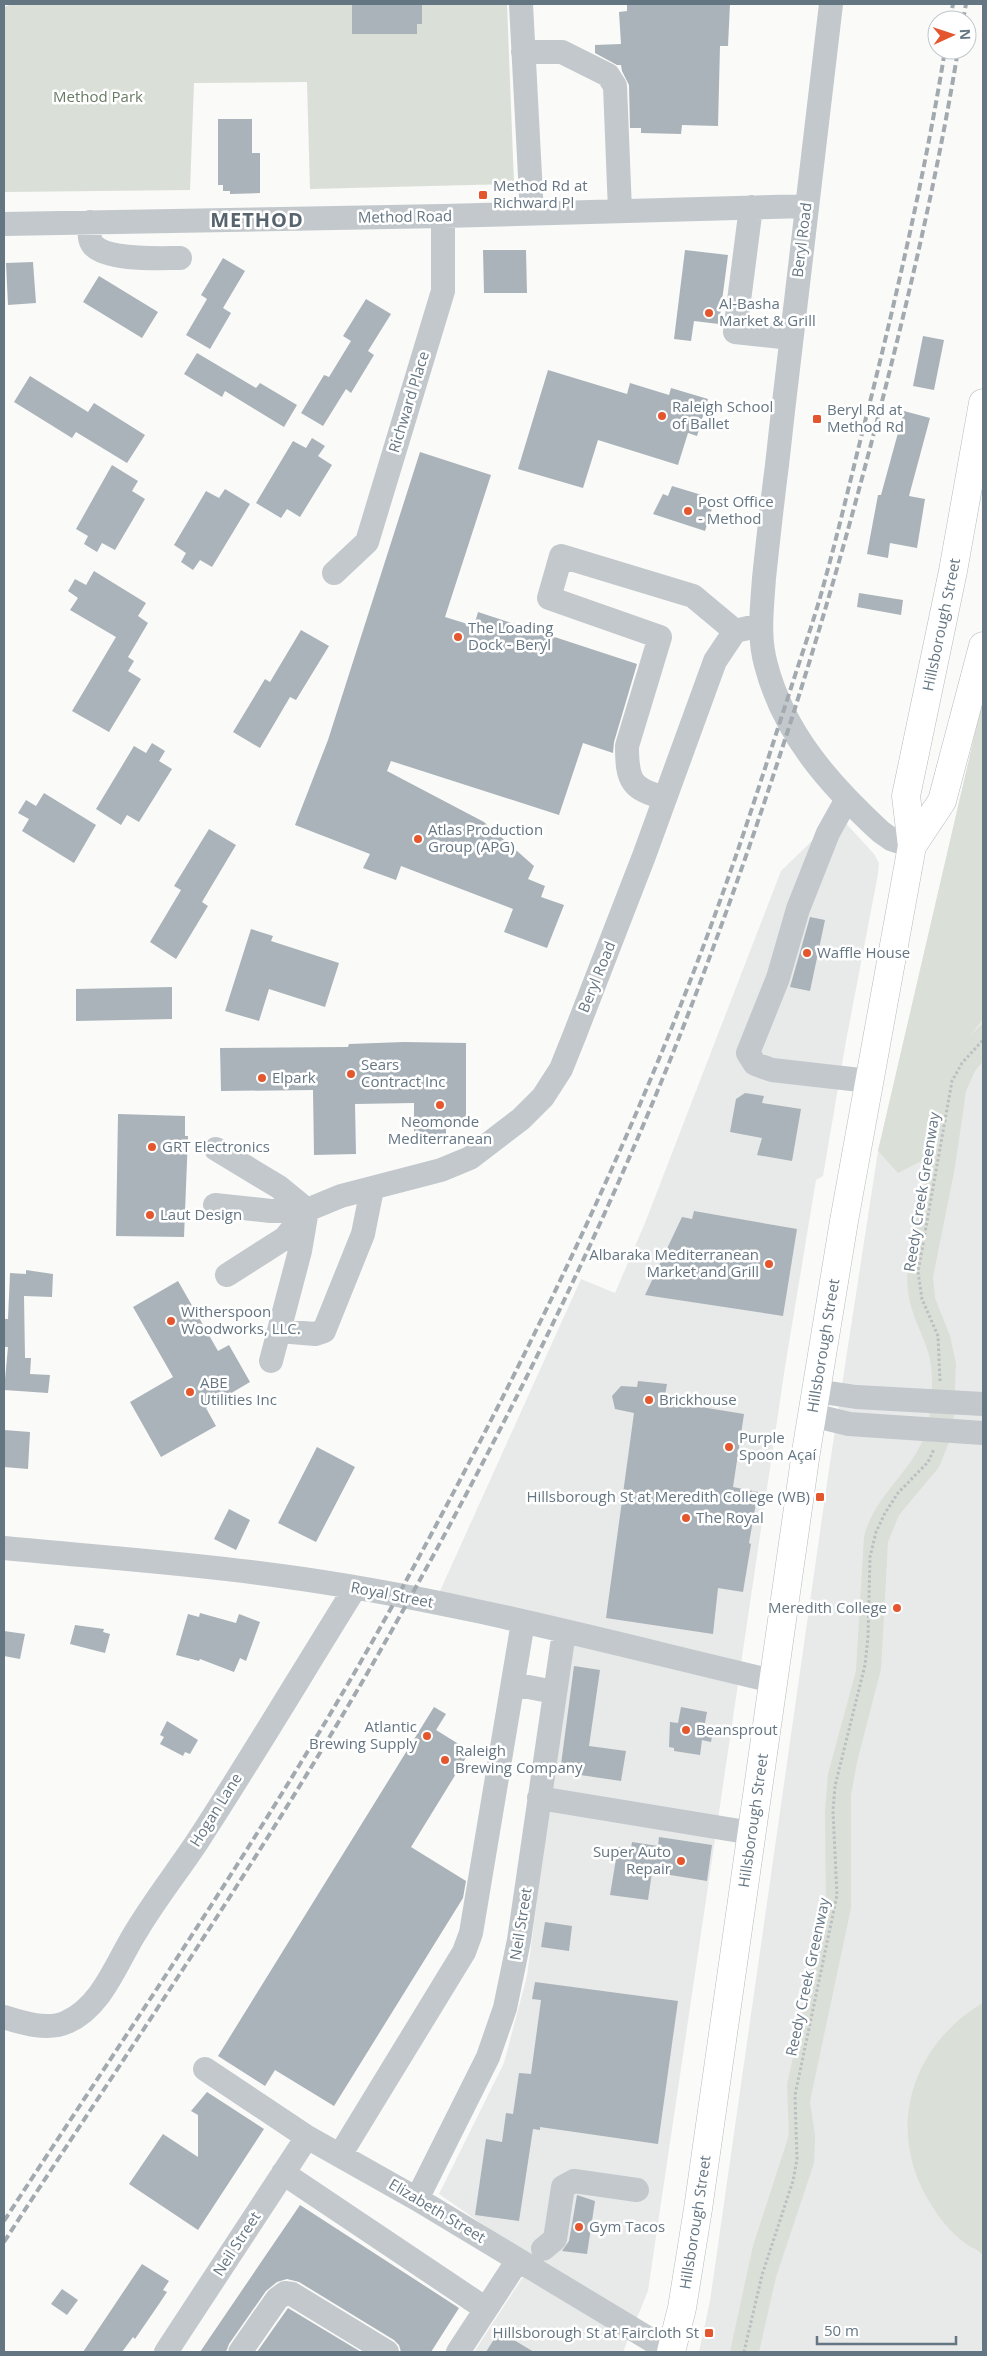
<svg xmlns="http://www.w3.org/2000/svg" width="987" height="2356" font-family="'Open Sans',sans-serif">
  <rect width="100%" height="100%" fill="#fafaf8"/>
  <!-- built -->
  <path fill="#e8e9e9" d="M983 699V2352H699L710 2301 828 1476 878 1151Z
    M832 808 874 854 879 863 878 874 846 1041 823 1176 816 1180 785 1367 648 2291 623 2352H474L534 2260 439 2194 504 2063 527 1976 574 1621 440 1591 581 1279 615 1293 645 1223 781 871 821 832Z"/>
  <!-- green -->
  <path fill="#dadfd7" d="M12 4H507L514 184 310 189 307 82 194 83 190 190 4 192V7Z
    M983 699V1019L970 1036 983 1023V1061L975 1071 966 1091 955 1167 933 1277 935 1298 950 1336 956 1364 953 1432 939 1467 899 1515 888 1542 881 1669 857 1762 851 1795V1908L810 2101 815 2136 814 2163 776 2277 759 2352H730L753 2246 789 2135 787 2085 826 1905 825 1812 828 1774 856 1671 864 1537C876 1489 921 1468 929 1419 932 1401 934 1373 929 1355 923 1333 910 1314 908 1290 903 1250 925 1197 931 1156L898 1173 878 1151Z
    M983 2003V2256C979 2249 971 2248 965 2243 953 2234 942 2222 934 2209 884 2136 908 2047 983 2003Z"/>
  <!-- building -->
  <path fill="#aab3b9" d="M352 4H422V24H417V34H352Z
    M627 4H730L728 46H720L718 126 682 125 681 134 641 133V128H630L629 85 622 71 621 65H617L595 53V45L621 44 619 12 627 11Z
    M218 119H252V153H260V193L230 194V191H223V185H218Z
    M483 250H526L527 293H484Z
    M685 250 728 255 719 324 694 321 691 341 674 339Z
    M223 258 245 271 223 308 231 313 210 349 186 335 207 299 201 295Z
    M33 262 36 303 8 305 6 263Z
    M99 276 158 312 142 338 83 302Z
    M366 299 391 314 368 351 374 355 351 393 346 389 323 426 301 413 324 375 329 377 351 341 343 336Z
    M923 336 944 340 934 390 913 386Z
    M197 353 256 388 260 383 297 405 284 427 225 391 222 397 184 374Z
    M548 370 627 394 630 383 669 395 671 388 708 399 697 436 688 433 678 465 598 440 583 488 518 469Z
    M30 376 88 412 94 403 145 435 127 463 76 432 72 438 14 402Z
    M904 411 930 418 909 496 925 499 917 548 890 543 888 558 867 554 878 495H881Z
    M312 438 325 446 318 456 332 465 300 517 287 509 281 518 256 503 293 441 306 448Z
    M420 452 491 475 445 617 474 626 478 612 637 664 614 742 613 753 583 743 559 815 391 761 387 771 484 822 534 866 528 879 545 886 541 897 564 905 547 948 504 932 513 909 401 866 396 880 363 868 370 854 295 825 328 740Z
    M112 465 138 481 132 491 145 499 115 550 102 543 97 552 84 544 88 536 76 529Z
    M672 486 715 499 705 531 653 514 663 494 668 496Z
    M225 489 250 504 212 567 200 560 193 570 181 562 186 553 174 545 206 491 219 498Z
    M94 571 146 603 138 616 148 623 128 657 134 661 128 671 141 679 109 732 72 711 116 637 70 610 78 598 68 591 75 579 86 585Z
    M859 593 903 600 901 615 857 607Z
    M301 630 329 646 296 700 290 697 260 748 233 732 265 679 270 682Z
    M152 743 165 751 159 761 172 769 139 822 127 815 121 825 96 809 134 746 146 753Z
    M44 793 96 825 74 863 22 831 29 819 18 813 26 800 36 806Z
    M209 829 236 845 202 902 208 906 176 959 150 942 181 890 174 886Z
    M810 917 825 920 810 991 790 987Z
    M251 929 273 936 271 941 339 963 325 1007 269 989 259 1021 225 1011Z
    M172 987V1019L76 1021V989Z
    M404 1042 466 1043V1127H446V1143H416V1136H414V1103L355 1104 356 1154 314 1155 313 1090 221 1091 220 1048 348 1047 349 1044Z
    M745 1093 764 1096 762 1103 801 1109 792 1161 757 1155 762 1138 730 1132 736 1099Z
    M118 1114 185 1116V1136H188L184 1237 116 1236Z
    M694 1211 797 1229 783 1316 645 1295 682 1217 692 1219Z
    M26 1270 53 1274 52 1297 24 1296 25 1358H31L30 1374 50 1375 48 1393 4 1390 8 1347H4V1319H8L10 1273 26 1274Z
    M178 1281 218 1351 229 1345 250 1382 206 1408 216 1426 161 1457 130 1402 173 1377 133 1307Z
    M638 1381 667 1384 664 1401 744 1414 733 1487 758 1492 749 1543 751 1544 743 1592 718 1588 713 1634 606 1618 634 1413 615 1409 612 1396 621 1386 637 1387Z
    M4 1430 30 1432 28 1469 4 1467Z
    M317 1447 355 1467 316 1542 278 1523Z
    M229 1509 250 1520 236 1550 214 1539Z
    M200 1613 236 1623 239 1614 260 1622 246 1661 240 1658 234 1672 200 1659 199 1661 176 1655 188 1614 199 1617Z
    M75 1625 104 1629 103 1632 110 1634 105 1653 70 1644Z
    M4 1631 25 1634 20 1659 4 1656Z
    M574 1666 600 1670 589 1746 626 1751 621 1781 560 1772Z
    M434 1707 446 1714 436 1730 470 1751 411 1847 466 1881 463 1898 334 2106 275 2070 265 2086 218 2056Z
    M681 1707 707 1712 704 1728 713 1730 711 1742 702 1740 700 1755 674 1751V1748L669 1747 670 1722 678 1723Z
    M167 1721 198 1740 190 1754 185 1752 183 1756 160 1744 164 1737 160 1735Z
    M659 1837 712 1845 707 1881 652 1872 648 1900 610 1895 618 1847 631 1849 632 1842 658 1846Z
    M545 1922 572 1926 569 1951 541 1947Z
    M535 1982 678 2001 658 2144 540 2127V2130L533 2129 519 2221 475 2215 486 2139 502 2142 506 2113 513 2114 519 2073 531 2074 541 2000 532 1999Z
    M207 2092 264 2129 198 2230 129 2184 163 2134 198 2157V2115L191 2111Z
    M577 2195 595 2201 587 2254 562 2251 569 2241Z
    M300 2205 459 2308 431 2352H401L399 2345 394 2340 299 2282 287 2279 277 2282 266 2291 229 2344 226 2352H200Z
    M142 2264 169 2281 163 2290 167 2292 159 2304 135 2339 133 2337 122 2352H83Z
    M62 2289 78 2300 67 2315 51 2304Z
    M288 2308 361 2352H257Z
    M499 2331 534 2352H486Z"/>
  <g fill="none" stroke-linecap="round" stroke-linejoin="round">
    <defs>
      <g id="major">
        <path d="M912 846 942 801 983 646"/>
        <path id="s1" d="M671 2352 682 2308 698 2209 806 1452 844 1221 912 846 906 796 953 571 983 403"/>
      </g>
    </defs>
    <!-- major casing -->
    <use href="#major" stroke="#b5babe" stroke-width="29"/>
    <!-- path -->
    <path stroke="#bbbfc2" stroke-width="3" stroke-dasharray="2.5 2.5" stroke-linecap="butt" d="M940 1381 938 1336 922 1299 918 1272 952 1081 962 1063 983 1040
      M744 2352 762 2275 793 2181 797 2159 795 2095 837 1895 833 1811 835 1786 865 1665 868 1637 870 1557 876 1532 885 1513 898 1493 928 1462 934 1449"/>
    <!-- minor -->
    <path stroke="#c3c8cc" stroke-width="24" d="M521 4 532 214
      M831 4C812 157 794 311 777 465 772 503 768 541 764 578 762 608 758 637 766 665 784 734 830 785 881 832L891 839 912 846
      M523 52H562L608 75 615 86 620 211
      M751 207 735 332 791 338
      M90 222C90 229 88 239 93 245 107 261 160 258 180 258
      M4 224 443 216 806 206
      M334 573 367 542 443 291V216
      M665 798C631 789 627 781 627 746L660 637 549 598 561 556 693 596 735 631
      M847 799 828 833 798 909 778 978 748 1053 755 1064 772 1070 869 1081
      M216 1149 279 1187 307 1210
      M215 1205 271 1211 307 1210 341 1196 441 1170 470 1158 521 1119 543 1097 561 1069 575 1034 644 856 715 661 735 631 761 625
      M227 1275 285 1238 306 1212
      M279 1331 315 1334 324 1331 363 1234 372 1189
      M271 1361 300 1251 307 1210
      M816 1391 856 1397 983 1404
      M812 1415 849 1424 983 1433
      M4 1548C96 1557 190 1563 281 1576 447 1598 611 1643 773 1681
      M513 1684 554 1692
      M539 1798 752 1833
      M4 2017C22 2023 48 2031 67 2022 103 2006 117 1961 137 1930 155 1900 177 1872 197 1842 251 1759 302 1673 355 1588
      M205 2069 307 2137 417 2199 671 2352
      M340 2155 464 1952 471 1933 523 1622
      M283 2173 486 2309
      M417 2199 488 2057 505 2008 519 1940 564 1632
      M543 2249 555 2239 563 2187 574 2181 637 2190
      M166 2352 307 2137
      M240 2352 277 2299 285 2293 292 2294 387 2352
      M458 2352 518 2260"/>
    <!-- major -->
    <use href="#major" stroke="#fff" stroke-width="28"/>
    <!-- rail -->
    <path stroke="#a2aab0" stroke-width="4" stroke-dasharray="8 4" stroke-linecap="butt" d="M950 20 953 4
      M963 20 966 4
      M4 2221C139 2014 281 1809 400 1592 524 1365 640 1128 726 884 749 820 769 755 790 691 802 653 816 615 826 576 842 518 855 460 870 402 899 285 926 168 945 50
      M4 2242C142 2029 288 1819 411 1596 520 1399 621 1194 700 983 770 797 829 609 878 417 909 296 938 174 958 50"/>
  </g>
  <!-- markers -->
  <g fill="#e4572e" stroke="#fff" stroke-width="2">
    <rect x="478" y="190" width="10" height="10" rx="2.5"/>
    <circle cx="709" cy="313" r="5"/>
    <circle cx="662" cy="416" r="5"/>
    <rect x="812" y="414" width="10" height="10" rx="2.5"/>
    <circle cx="688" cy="511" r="5"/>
    <circle cx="458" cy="637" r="5"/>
    <circle cx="418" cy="839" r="5"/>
    <circle cx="807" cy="953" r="5"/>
    <circle cx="351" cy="1074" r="5"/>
    <circle cx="262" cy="1078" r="5"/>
    <circle cx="440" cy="1105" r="5"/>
    <circle cx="152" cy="1147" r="5"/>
    <circle cx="150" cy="1215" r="5"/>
    <circle cx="769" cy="1264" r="5"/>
    <circle cx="171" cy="1321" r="5"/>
    <circle cx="190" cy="1392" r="5"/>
    <circle cx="649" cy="1400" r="5"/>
    <circle cx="729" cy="1447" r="5"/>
    <rect x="815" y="1492" width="10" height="10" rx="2.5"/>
    <circle cx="686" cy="1518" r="5"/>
    <circle cx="897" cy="1608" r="5"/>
    <circle cx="686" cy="1730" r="5"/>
    <circle cx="427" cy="1736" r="5"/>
    <circle cx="445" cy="1760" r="5"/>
    <circle cx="681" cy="1861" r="5"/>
    <circle cx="579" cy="2227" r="5"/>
    <rect x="704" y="2328" width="10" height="10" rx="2.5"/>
  </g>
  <g text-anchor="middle" stroke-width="5" stroke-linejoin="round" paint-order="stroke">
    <!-- park labels -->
    <g font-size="15" fill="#687a64" stroke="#fff">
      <text x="98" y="102">Method Park</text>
    </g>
    <!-- poi labels -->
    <g font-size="15" fill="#657683" stroke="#fff" text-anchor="start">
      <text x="493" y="191">Method Rd at<tspan x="493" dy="17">Richward Pl</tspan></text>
      <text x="719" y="309">Al-Basha<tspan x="719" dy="17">Market &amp; Grill</tspan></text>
      <text x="672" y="412">Raleigh School<tspan x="672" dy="17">of Ballet</tspan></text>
      <text x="827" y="415">Beryl Rd at<tspan x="827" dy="17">Method Rd</tspan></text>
      <text x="698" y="507">Post Office<tspan x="698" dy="17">- Method</tspan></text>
      <text x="468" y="633">The Loading<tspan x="468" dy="17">Dock - Beryl</tspan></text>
      <text x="428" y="835">Atlas Production<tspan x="428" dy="17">Group (APG)</tspan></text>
      <text x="817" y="958">Waffle House</text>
      <text x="361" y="1070">Sears<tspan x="361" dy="17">Contract Inc</tspan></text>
      <text x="272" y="1083">Elpark</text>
      <text x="440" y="1127" text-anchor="middle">Neomonde<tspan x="440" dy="17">Mediterranean</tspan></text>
      <text x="162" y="1152">GRT Electronics</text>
      <text x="160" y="1220">Laut Design</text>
      <text x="759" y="1260" text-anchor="end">Albaraka Mediterranean<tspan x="759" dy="17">Market and Grill</tspan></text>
      <text x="181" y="1317">Witherspoon<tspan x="181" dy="17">Woodworks, LLC.</tspan></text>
      <text x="200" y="1388">ABE<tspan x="200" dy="17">Utilities Inc</tspan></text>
      <text x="659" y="1405">Brickhouse</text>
      <text x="739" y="1443">Purple<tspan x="739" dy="17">Spoon Açaí</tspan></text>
      <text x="810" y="1502" text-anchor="end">Hillsborough St at Meredith College (WB)</text>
      <text x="696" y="1523">The Royal</text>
      <text x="887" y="1613" text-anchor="end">Meredith College</text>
      <text x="417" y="1732" text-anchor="end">Atlantic<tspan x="417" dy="17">Brewing Supply</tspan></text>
      <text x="696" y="1735">Beansprout</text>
      <text x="455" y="1756">Raleigh<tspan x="455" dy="17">Brewing Company</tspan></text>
      <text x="671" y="1857" text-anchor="end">Super Auto<tspan x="671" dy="17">Repair</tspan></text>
      <text x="589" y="2232">Gym Tacos</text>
      <text x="699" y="2338" text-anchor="end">Hillsborough St at Faircloth St</text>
    </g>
    <!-- street labels -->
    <g font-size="15" fill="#657683" stroke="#fff">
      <text transform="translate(405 217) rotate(-1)" y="5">Method Road</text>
      <text transform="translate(802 240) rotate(-83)" y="5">Beryl Road</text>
      <text transform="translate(409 402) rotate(-73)" y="5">Richward Place</text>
      <text dy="5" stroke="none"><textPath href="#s1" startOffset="1751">Hillsborough Street</textPath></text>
      <text transform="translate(597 977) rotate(-68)" y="5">Beryl Road</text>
      <text transform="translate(922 1192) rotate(-81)" y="5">Reedy Creek Greenway</text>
      <text dy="5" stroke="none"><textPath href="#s1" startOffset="1018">Hillsborough Street</textPath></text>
      <text transform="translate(392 1595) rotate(11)" y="5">Royal Street</text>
      <text transform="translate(216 1810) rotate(-58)" y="5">Hogan Lane</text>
      <text dy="5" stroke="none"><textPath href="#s1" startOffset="538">Hillsborough Street</textPath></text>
      <text transform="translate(521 1924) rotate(-81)" y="5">Neil Street</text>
      <text transform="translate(808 1977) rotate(-78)" y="5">Reedy Creek Greenway</text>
      <text transform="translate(437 2211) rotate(31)" y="5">Elizabeth Street</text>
      <text dy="5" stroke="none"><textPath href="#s1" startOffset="132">Hillsborough Street</textPath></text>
      <text transform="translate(237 2244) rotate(-57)" y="5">Neil Street</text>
    </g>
    <!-- district labels -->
    <g font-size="20" font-weight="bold" letter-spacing="1" fill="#57646e" stroke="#fff">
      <text x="257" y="227">METHOD</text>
    </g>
  </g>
  <!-- border -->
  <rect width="987" height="2356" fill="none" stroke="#657683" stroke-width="10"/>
  <!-- north arrow -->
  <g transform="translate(952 35) rotate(87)"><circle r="24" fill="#ffffff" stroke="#c1c8cd"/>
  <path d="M0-4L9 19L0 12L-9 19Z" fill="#e4572e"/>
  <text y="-8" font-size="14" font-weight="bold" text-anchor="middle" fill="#657683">N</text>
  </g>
  <!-- scale -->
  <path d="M817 2336v8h139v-8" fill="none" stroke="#657683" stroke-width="2.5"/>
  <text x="824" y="2336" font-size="15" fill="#657683" stroke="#ffffff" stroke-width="4" paint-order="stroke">50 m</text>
</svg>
